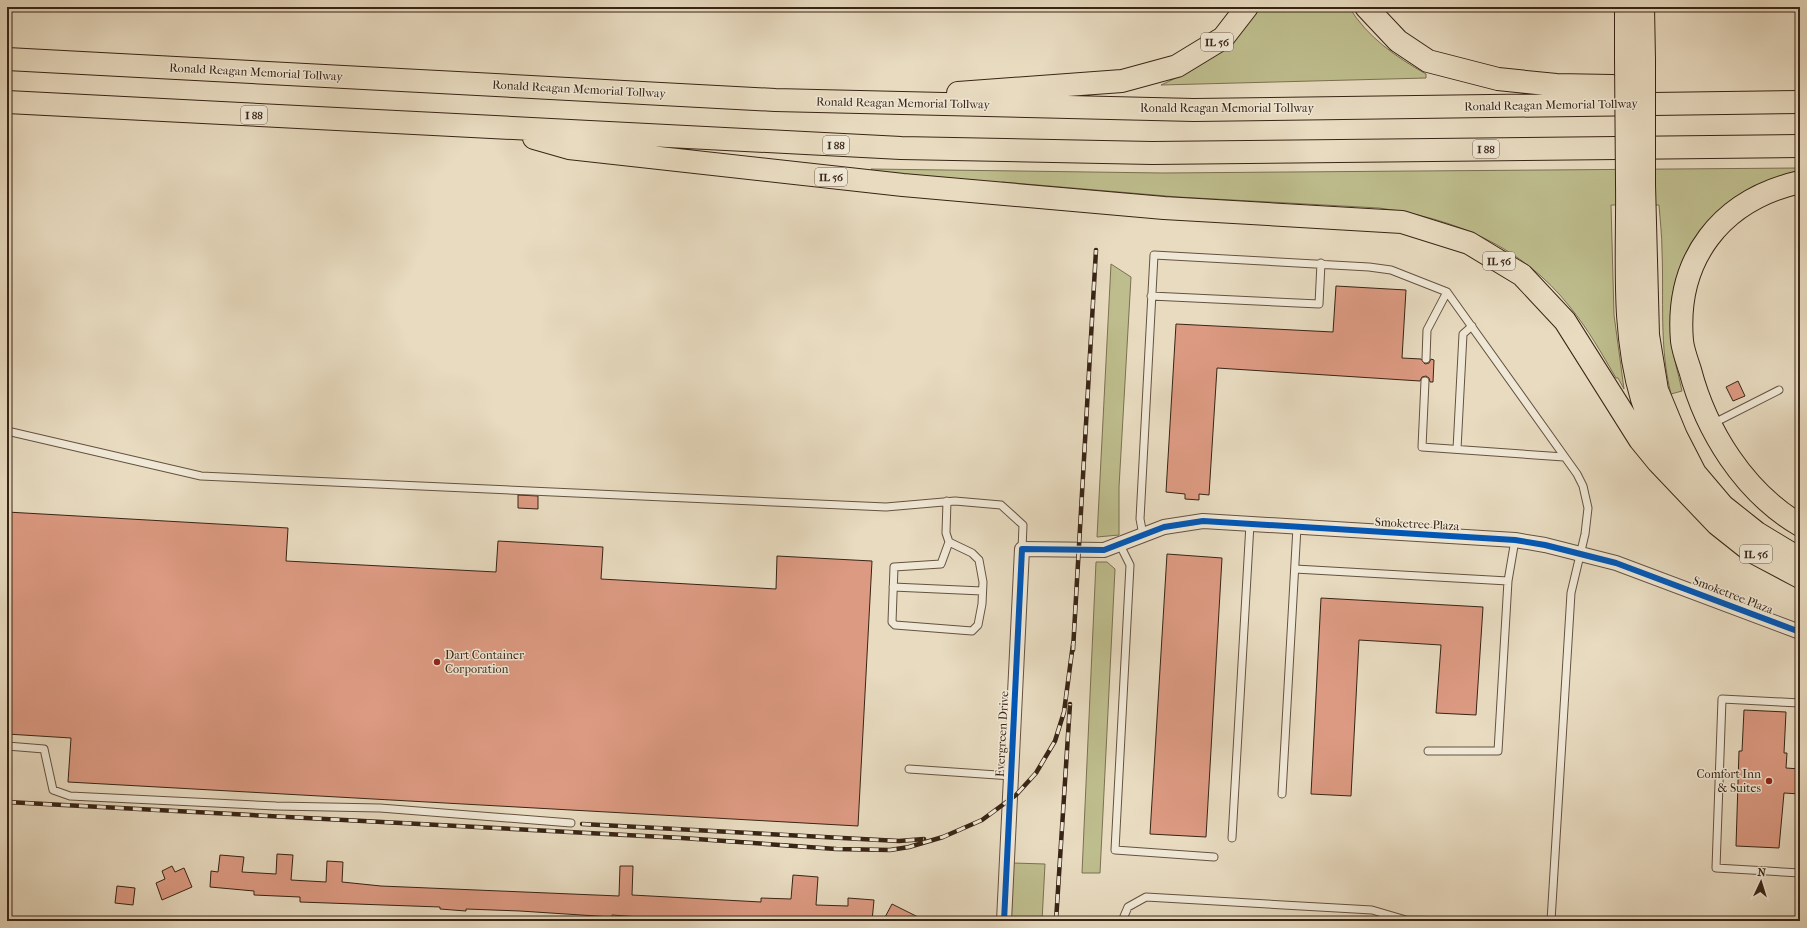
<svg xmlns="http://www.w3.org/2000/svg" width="1807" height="928" font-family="'IM FELL French Canon',serif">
  <rect width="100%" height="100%" fill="#e8dbc0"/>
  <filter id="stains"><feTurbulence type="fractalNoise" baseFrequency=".005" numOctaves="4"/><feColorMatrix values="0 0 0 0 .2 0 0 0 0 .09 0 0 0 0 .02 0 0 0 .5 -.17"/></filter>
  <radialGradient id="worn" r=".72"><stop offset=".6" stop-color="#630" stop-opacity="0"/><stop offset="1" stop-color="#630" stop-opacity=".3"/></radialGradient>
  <!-- green -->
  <path fill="#bebd8d" stroke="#7b7051" d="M1260 7H1349C1367 37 1396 57 1426 74V78L1161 85C1201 67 1236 44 1260 7Z
    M1800 168V172C1720 190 1665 248 1671 334 1672 353 1678 372 1682 391L1671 394C1659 346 1664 299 1662 251 1662 235 1660 220 1659 205H1611L1614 315 1624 389 1618 378H1616C1602 354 1588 329 1570 307 1522 246 1454 218 1379 208L1178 197 1002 182 1000 185 871 173V169L1163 173Z
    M1111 264 1131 277 1119 487V535L1097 537Z
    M1096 562H1107L1115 569 1100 873H1082Z
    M1013 863 1045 864 1042 921H1011Z"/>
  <!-- building -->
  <path fill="#dc9a82" stroke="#382415" d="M1336 286 1406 290 1402 358 1421 359 1425 364 1429 363 1431 359 1434 360 1433 382H1430L1429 378 1426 376 1422 377 1420 381 1217 368 1209 495 1199 494V500L1185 499V494L1166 492 1176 324 1333 332Z
    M1738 381 1745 396 1733 401 1726 387Z
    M518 495 538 496V509L518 508Z
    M7 512 288 528 286 561 496 572 498 541 603 547 601 579 776 589 777 556 872 561 858 826 68 782 71 738 7 734Z
    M1167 554 1222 558 1206 837 1150 834Z
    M1321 598 1483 607 1476 715 1436 713 1441 645 1359 640 1351 796 1311 794Z
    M1744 710 1786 712 1784 753H1787L1786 768 1800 769V794L1784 793 1779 848 1736 846 1739 751H1742Z
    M277 854 293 855 291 880 326 882 327 861 343 862 342 882 381 886 619 896 620 866H633L632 895 761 902V898L791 899 793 875 818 877 816 905 848 906V898L874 900 872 921 829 918V921H695L612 915V917L520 911 466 909V911L440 909V907L300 902V897L254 895V891L210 887 211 871 218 872 220 855 244 857 242 872 276 874Z
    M172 866 175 872 184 868 192 887 162 900 156 883 165 879 162 871Z
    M117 886 135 888 133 905 115 903Z
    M892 904 926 921H883Z"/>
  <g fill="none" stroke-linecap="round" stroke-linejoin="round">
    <defs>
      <path id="service" d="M1151 296 1319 304 1321 263
        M1426 359 1427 330 1447 292
        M1425 381 1422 447 1564 457
        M1712 424 1779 390
        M7 431 201 476 886 507 955 501 1001 505 1023 525 1022 549
        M1457 449 1463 334 1472 326
        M947 501 946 533 949 542 941 564 894 567 892 622 895 625 972 631 978 625 982 604 983 582 979 560 972 553 949 542
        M1143 535 1140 519 1154 255 1369 267 1391 270 1447 292 1577 474 1583 486 1588 508 1585 534 1571 593 1551 921
        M1120 545 1130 565 1115 850 1214 857
        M1295 569 1508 581
        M893 587 982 591
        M1800 703 1722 699 1716 868 1800 873
        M7 746 44 749 53 790 70 796 276 806 380 808 571 823
        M1428 751H1498L1508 581 1515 540
        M909 769 1012 776
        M1282 794 1297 527
        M1232 838 1250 524
        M1122 921 1128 907 1146 897 1372 910 1406 920 1454 921"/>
      <path id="minor" d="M1004 921 1022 549 1104 550 1164 527 1203 521 1515 540 1545 545 1616 563 1800 632"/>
      <path id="motorway" d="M1366 7 1398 41 1428 61 1498 79 1556 85 1612 86 1644 94
        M1643 7 1644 60
        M7 59 775 100 1194 110 1800 102
        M1626 59V7
        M958 93 1122 81 1177 66 1223 38 1247 7
        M7 102 901 148 1152 153 1800 146
        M534 138 569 148 903 185 1164 208 1402 222 1469 243 1522 275 1565 321 1640 440 1658 462 1717 524 1751 551 1800 577
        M1800 182C1721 200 1675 259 1682 341 1683 350 1687 361 1690 370 1706 431 1744 492 1800 525
        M1627 183C1628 254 1621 330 1642 399 1650 424 1665 446 1679 468
        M1644 185 1648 335 1657 390 1676 436 1695 473 1723 506 1757 533 1800 559"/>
    </defs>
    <!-- service casing -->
    <use href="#service" stroke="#645240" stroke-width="9"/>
    <!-- minor casing -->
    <use href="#minor" stroke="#645240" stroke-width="16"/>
    <!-- motorway casing -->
    <use href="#motorway" stroke="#382415" stroke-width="24"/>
    <!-- service -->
    <use href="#service" stroke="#f0e8d6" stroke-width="7"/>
    <!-- minor -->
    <use href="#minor" stroke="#f0e8d6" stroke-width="14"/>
    <!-- motorway -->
    <use href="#motorway" stroke="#e8dbc0" stroke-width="22"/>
    <defs>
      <path id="rail" d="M1073 650 1096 250
        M7 802 682 838 836 849 890 850 909 847 943 837 982 820 1016 795 1036 773 1055 741 1064 712 1073 644
        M582 824 899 841 924 839
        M1056 921 1070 704"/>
    </defs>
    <!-- rail casing -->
    <use href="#rail" stroke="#382415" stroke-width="4.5"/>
    <!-- rail -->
    <use href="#rail" stroke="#f0e8d6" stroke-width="3" stroke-dasharray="9" stroke-linecap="butt"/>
    <defs>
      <path id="motorway-bridge" d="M1626 59 1627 183
        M1644 60V185"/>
    </defs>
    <!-- motorway-bridge casing -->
    <use href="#motorway-bridge" stroke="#382415" stroke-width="24" stroke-linecap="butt"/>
    <!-- motorway-bridge -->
    <use href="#motorway-bridge" stroke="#e8dbc0" stroke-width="22"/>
    <defs>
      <path id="cycleway" d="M1004 921 1022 549 1104 550 1164 527 1203 521 1515 540 1545 545 1616 563 1800 632"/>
    </defs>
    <!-- cycleway casing -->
    <use href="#cycleway" stroke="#f0e8d6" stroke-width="8"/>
    <!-- cycleway -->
    <use href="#cycleway" stroke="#0057b8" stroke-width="6"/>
  </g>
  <!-- markers -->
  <g fill="#8f2418" stroke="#f0e8d6" stroke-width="1.5">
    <circle cx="437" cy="662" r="4"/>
    <circle cx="1769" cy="781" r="4"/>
  </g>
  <g text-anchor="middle" stroke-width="3" stroke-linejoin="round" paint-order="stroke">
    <!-- shield labels -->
    <g fill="#f0e8d6" stroke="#6f5f4f" stroke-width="1">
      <rect x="1201" y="33" width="32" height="18" rx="3"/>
      <rect x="241" y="106" width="26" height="18" rx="3"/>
      <rect x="823" y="136" width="26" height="18" rx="3"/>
      <rect x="1473" y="140" width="26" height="18" rx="3"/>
      <rect x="815" y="168" width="32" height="18" rx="3"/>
      <rect x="1483" y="252" width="32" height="18" rx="3"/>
      <rect x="1740" y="545" width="32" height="18" rx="3"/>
    </g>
    <g font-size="11" font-weight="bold" fill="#382415">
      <text x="1217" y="46">IL 56</text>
      <text x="254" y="119">I 88</text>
      <text x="836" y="149">I 88</text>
      <text x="1486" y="153">I 88</text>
      <text x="831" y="181">IL 56</text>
      <text x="1499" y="265">IL 56</text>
      <text x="1756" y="558">IL 56</text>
    </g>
    <!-- street labels -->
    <g font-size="12" fill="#382415" stroke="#f0e8d6">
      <text transform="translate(256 72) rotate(3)" y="4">Ronald Reagan Memorial Tollway</text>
      <text transform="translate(579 89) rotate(3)" y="4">Ronald Reagan Memorial Tollway</text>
      <text transform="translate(903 103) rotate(1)" y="4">Ronald Reagan Memorial Tollway</text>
      <text transform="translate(1551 105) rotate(-1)" y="4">Ronald Reagan Memorial Tollway</text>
      <text x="1227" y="112">Ronald Reagan Memorial Tollway</text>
      <text transform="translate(1417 524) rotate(3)" y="4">Smoketree Plaza</text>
      <text transform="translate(1733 595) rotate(21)" y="4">Smoketree Plaza</text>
      <text transform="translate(1002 734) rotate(-87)" y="4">Evergreen Drive</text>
    </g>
    <!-- poi labels -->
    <g font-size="12" fill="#382415" stroke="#f0e8d6" text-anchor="start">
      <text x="445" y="659">Dart Container<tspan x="445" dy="14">Corporation</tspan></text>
      <text x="1761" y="778" text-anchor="end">Comfort Inn<tspan x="1761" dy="14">&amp; Suites</tspan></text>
    </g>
  </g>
  <!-- margin -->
  <rect width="1807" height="928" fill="none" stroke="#e8dbc0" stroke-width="24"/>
  <rect x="8" y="8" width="1791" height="912" fill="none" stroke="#382415" stroke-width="2"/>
  <rect x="12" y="12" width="1783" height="904" fill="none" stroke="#382415"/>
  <!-- north arrow -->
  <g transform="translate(1761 882) rotate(4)" stroke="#f0e8d6" stroke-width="3" paint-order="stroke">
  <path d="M0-3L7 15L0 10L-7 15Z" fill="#382415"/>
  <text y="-6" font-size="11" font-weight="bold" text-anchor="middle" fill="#382415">N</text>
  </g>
  <rect width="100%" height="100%" filter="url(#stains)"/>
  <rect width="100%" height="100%" fill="url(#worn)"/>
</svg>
